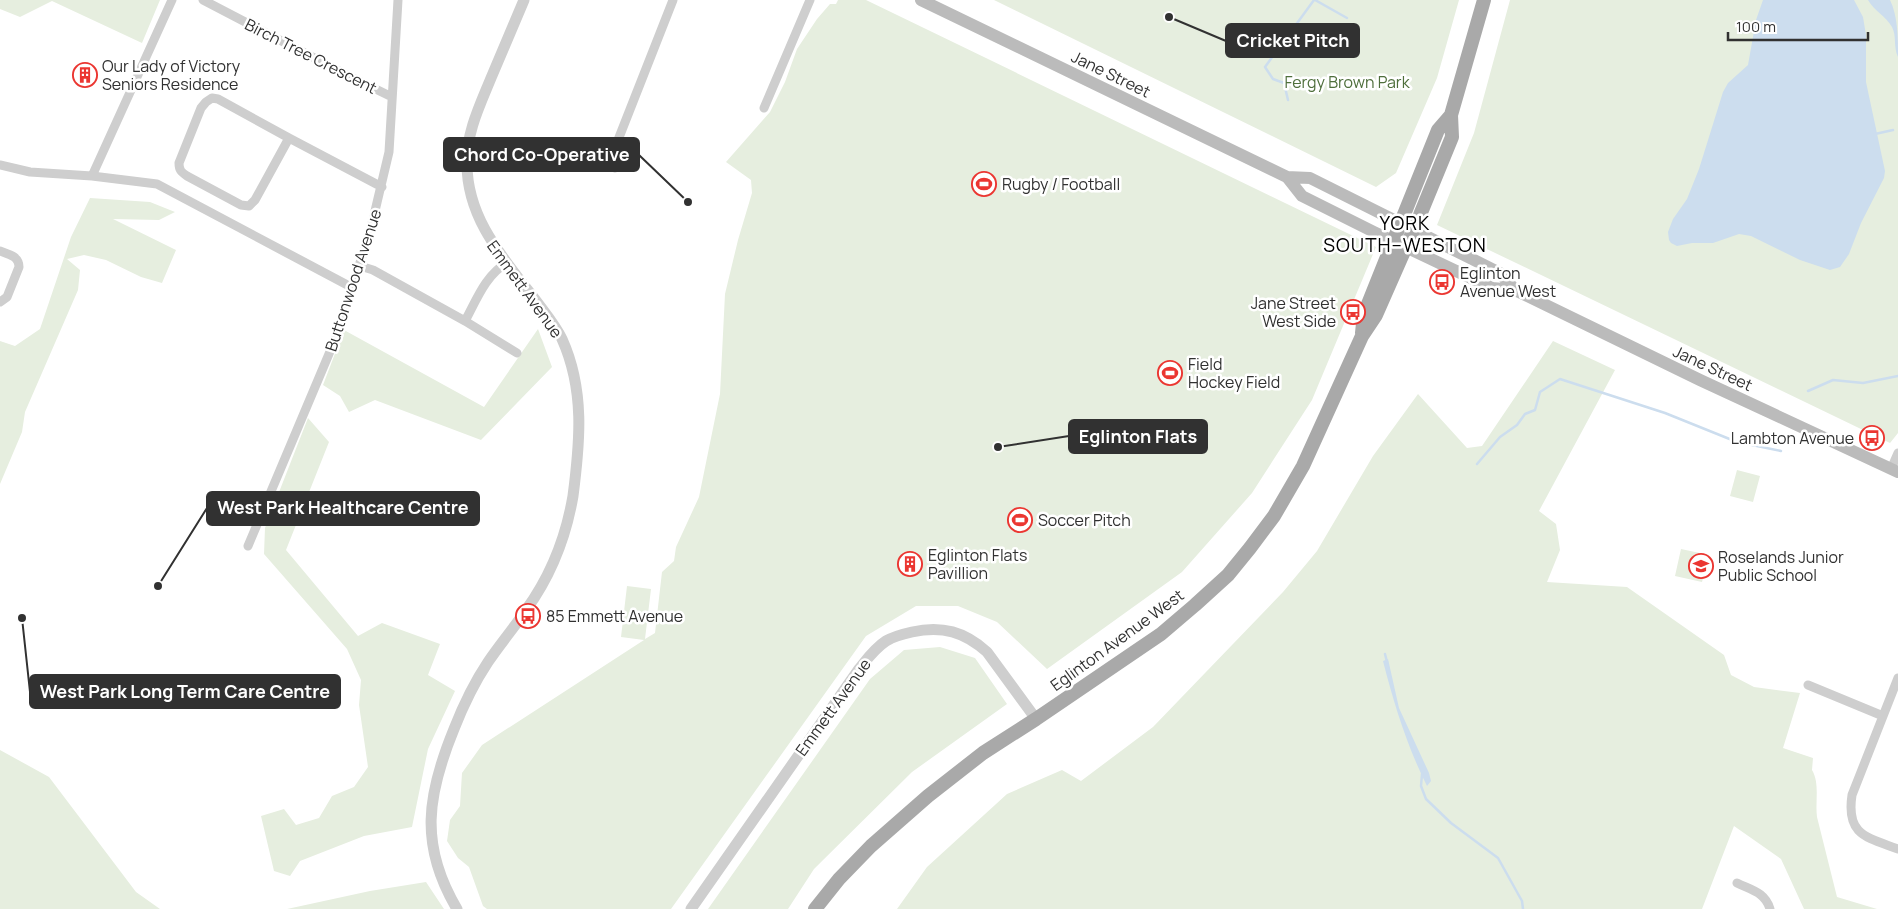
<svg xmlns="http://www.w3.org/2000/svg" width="1898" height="909" font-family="Manrope,sans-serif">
  <rect width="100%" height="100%" fill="#fff"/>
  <!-- green -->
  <path fill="#e6eedf" d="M0 0H160L142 43 52 1 20 17 0 9Z
    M838 0H866L1376 247 1312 400 1252 493 1182 572 1047 669 997 622 958 606H916L866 636 671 909H487L483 906 469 867 458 858 447 841 450 820 460 806 462 773 482 745 644 640 621 637 627 586 651 589 645 639 655 633 662 572 674 561 676 547 699 497 720 394 725 294 738 240 752 193 751 180 726 162 770 112 785 82 797 49 817 19 830 4H836Z
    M994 0H1459L1437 78 1396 173 1376 187Z
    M1510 0H1898V433L1890 443 1437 225 1474 133Z
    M90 198 150 202 175 212 159 220 113 219 176 250 162 283 141 277 106 260 84 255 67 259 80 270 78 290 25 412 22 432 0 484V341L15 346 40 329 71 237Z
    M538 329 552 367 481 440 375 400 349 412 340 396 323 385 344 330 484 407Z
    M1553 341 1615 370 1539 511 1556 524 1560 550 1547 582 1627 587 1724 655 1731 675 1754 687 1800 693 1783 748 1813 758 1812 770C1820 783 1815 802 1817 817L1837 897 1877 909H1804L1781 859 1734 826 1702 909H897L927 867 1007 794 1062 770 1081 781 1153 727 1283 592 1317 551 1373 456 1418 394 1467 448 1482 446Z
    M308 418 329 442 286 550 358 636 382 623 440 644 428 675 455 691 428 749 412 827 364 836 300 861 290 876 274 871 261 816 284 809 296 825 319 818 332 796 354 787 368 767 359 705 361 680 347 649 264 554 265 528Z
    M1737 470 1760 476 1753 502 1730 496Z
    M1681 549 1709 555 1702 582 1675 576Z
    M940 647 975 658 1007 704 912 772 814 869 788 909H708L870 679 904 650Z
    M0 750 49 777 136 892 160 909H0Z
    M426 882 444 909H287L370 891Z"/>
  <!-- water -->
  <path fill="#cde" d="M1763 0H1854L1863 17 1866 35V82L1885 171 1884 178 1861 223 1849 254 1840 267 1830 270 1800 260 1751 236 1739 234 1713 243H1692L1677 246 1671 243 1669 240 1668 232 1673 219 1687 199 1699 169 1723 92 1728 83 1748 65 1756 20Z
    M1868 0H1890C1898 16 1898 39 1898 57 1893 46 1897 37 1892 27 1886 16 1874 11 1868 0Z
    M1388 659 1399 708 1429 773 1431 781 1427 786C1407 746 1394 704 1383 661Z"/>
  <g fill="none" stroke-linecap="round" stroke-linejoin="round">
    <!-- stream -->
    <path stroke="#cde" stroke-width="2.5" d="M1315 0 1347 18
      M1288 100 1284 83 1273 79 1265 67 1314 0
      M1875 134 1893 130
      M1808 391 1833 380 1863 383 1898 376
      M1477 464 1500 437 1517 425 1525 414 1535 410 1540 392 1560 379 1665 413 1737 442 1781 451
      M1385 654 1387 662
      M1422 774 1421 786 1426 799 1451 823 1498 858 1522 901 1523 909"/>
    <!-- minor -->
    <path stroke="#cecece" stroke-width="9" d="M203 0 347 75 392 97
      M212 98 218 99 289 138 255 200 249 206 241 205 187 176C181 172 179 170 179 163L201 108 206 102Z
      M764 108 810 0
      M289 138 382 187
      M0 165 30 172 92 176 157 184 353 288
      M615 168 618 140 673 0
      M92 176 172 0
      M0 251C8 254 19 256 19 267L7 297 0 302
      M360 266 373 270 465 321 517 353
      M465 321C476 301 486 274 507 263
      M1891 469 1898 453
      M248 546 334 342 370 232 389 152 398 0
      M1898 678 1852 795C1846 835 1866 837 1898 849
      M1808 685 1883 716
      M1737 883C1751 890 1765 892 1770 909"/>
    <!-- tertiary -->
    <path stroke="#cecece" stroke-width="11" d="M457 909C419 845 427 795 454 729 463 706 474 683 488 662 500 644 514 628 526 610 550 577 566 537 573 496 580 442 585 390 562 339 556 326 546 314 537 302 505 260 467 220 467 164 466 133 480 105 491 78 502 52 513 26 524 0
      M691 909 859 669C867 659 875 648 886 641 894 636 903 634 912 632 942 625 965 632 987 652L1036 719"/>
    <!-- secondary -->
    <path stroke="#bbb" stroke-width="12" d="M921 0 1287 177 1310 178 1500 273 1515 290
      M1287 177 1302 196 1374 232 1492 288 1515 290 1700 380 1898 472"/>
    <!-- primary -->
    <path stroke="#a9a9a9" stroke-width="14" d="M1362 333 1364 314 1438 130 1451 115
      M815 909 839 879 871 846 928 796 983 753 1036 719 1161 634 1195 605 1228 575 1250 548 1274 516 1303 466 1362 336 1376 315 1420 215 1452 137 1451 115 1484 0"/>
  </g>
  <!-- icons -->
  <defs>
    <symbol id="building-ring" viewBox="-11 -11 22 22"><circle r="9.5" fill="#fff" stroke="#eb3631" stroke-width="1.5"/><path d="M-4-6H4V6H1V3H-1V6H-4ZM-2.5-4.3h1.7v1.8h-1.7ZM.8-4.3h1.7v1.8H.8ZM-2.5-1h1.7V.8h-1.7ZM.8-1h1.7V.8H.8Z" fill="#eb3631"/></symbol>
    <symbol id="stadium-ring" viewBox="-11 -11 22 22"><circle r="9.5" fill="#fff" stroke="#eb3631" stroke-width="1.5"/><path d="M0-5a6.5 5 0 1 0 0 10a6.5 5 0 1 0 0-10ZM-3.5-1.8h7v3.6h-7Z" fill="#eb3631"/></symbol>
    <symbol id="bus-ring" viewBox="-11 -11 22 22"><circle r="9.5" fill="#fff" stroke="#eb3631" stroke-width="1.5"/><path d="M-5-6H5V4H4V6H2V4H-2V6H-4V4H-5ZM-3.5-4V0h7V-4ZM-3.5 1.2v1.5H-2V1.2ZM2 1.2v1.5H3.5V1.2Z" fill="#eb3631"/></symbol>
    <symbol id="school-ring" viewBox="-11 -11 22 22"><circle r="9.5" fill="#fff" stroke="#eb3631" stroke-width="1.5"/><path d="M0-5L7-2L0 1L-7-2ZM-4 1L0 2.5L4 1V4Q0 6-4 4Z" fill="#eb3631"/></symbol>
  </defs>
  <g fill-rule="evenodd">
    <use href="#building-ring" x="71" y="61" width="28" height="28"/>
    <use href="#stadium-ring" x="970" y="170" width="28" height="28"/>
    <use href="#bus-ring" x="1428" y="268" width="28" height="28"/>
    <use href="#bus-ring" x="1339" y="298" width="28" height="28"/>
    <use href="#stadium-ring" x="1156" y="359" width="28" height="28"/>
    <use href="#bus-ring" x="1858" y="424" width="28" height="28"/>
    <use href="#stadium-ring" x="1006" y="506" width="28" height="28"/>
    <use href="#building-ring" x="896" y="550" width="28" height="28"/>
    <use href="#school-ring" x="1687" y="552" width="28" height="28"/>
    <use href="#bus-ring" x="514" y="602" width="28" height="28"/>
  </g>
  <g text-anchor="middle" stroke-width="5" stroke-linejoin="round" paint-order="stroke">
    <!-- street labels -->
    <g font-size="16" fill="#313131" stroke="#fff">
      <text transform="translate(311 56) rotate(27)" y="6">Birch Tree Crescent</text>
      <text transform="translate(1111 74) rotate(26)" y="6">Jane Street</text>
      <text transform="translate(353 280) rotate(-72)" y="6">Buttonwood Avenue</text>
      <text transform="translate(525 289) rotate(54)" y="6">Emmett Avenue</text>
      <text transform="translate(1713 368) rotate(25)" y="6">Jane Street</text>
      <text transform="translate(1117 640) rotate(-36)" y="6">Eglinton Avenue West</text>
      <text transform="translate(833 707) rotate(-54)" y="6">Emmett Avenue</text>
    </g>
    <!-- poi labels -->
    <g font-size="16" fill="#313131" stroke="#fff" text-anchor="start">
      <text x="102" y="72">Our Lady of Victory<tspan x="102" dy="18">Seniors Residence</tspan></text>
      <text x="1002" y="190">Rugby / Football</text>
      <text x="1460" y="279">Eglinton<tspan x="1460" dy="18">Avenue West</tspan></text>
      <text x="1336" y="309" text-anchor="end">Jane Street<tspan x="1336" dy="18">West Side</tspan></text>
      <text x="1188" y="370">Field<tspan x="1188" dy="18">Hockey Field</tspan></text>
      <text x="1854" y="444" text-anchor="end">Lambton Avenue</text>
      <text x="1038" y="526">Soccer Pitch</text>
      <text x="928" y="561">Eglinton Flats<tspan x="928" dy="18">Pavillion</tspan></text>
      <text x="1718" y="563">Roselands Junior<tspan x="1718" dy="18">Public School</tspan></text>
      <text x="546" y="622">85 Emmett Avenue</text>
    </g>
    <!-- park labels -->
    <g font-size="16" fill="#4f6f3c" stroke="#fff">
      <text x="1347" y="88">Fergy Brown Park</text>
    </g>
    <!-- quarter labels -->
    <g font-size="19" letter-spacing="1" fill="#000" stroke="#fff">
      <text x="1405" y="230">YORK<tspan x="1405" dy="22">SOUTH–WESTON</tspan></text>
    </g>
  </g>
  <!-- callouts -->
  <path fill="none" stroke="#313131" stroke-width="2" d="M1169 17L1226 41M688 202L639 155M998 447L1069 436M158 586L207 508M22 618L30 692"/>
  <g fill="#313131" stroke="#fff" stroke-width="2">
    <circle cx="1169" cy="17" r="5"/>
    <circle cx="688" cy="202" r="5"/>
    <circle cx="998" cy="447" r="5"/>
    <circle cx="158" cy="586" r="5"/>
    <circle cx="22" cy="618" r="5"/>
  </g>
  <g fill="#313131" stroke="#313131" stroke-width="2">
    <rect x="1226" y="24" width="133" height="33" rx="5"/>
    <rect x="444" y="138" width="195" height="33" rx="5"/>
    <rect x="1069" y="420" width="138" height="33" rx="5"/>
    <rect x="207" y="492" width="272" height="33" rx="5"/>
    <rect x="30" y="675" width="310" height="33" rx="5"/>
  </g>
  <g font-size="18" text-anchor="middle" font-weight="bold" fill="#fff">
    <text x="1293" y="47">Cricket Pitch</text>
    <text x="542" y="161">Chord Co-Operative</text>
    <text x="1138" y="443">Eglinton Flats</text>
    <text x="343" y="514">West Park Healthcare Centre</text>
    <text x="185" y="698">West Park Long Term Care Centre</text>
  </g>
  <!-- scale -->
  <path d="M1728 32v8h140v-8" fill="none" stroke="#313131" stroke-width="2.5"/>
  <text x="1736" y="32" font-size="15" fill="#313131" stroke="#ffffff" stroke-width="4" paint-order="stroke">100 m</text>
</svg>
